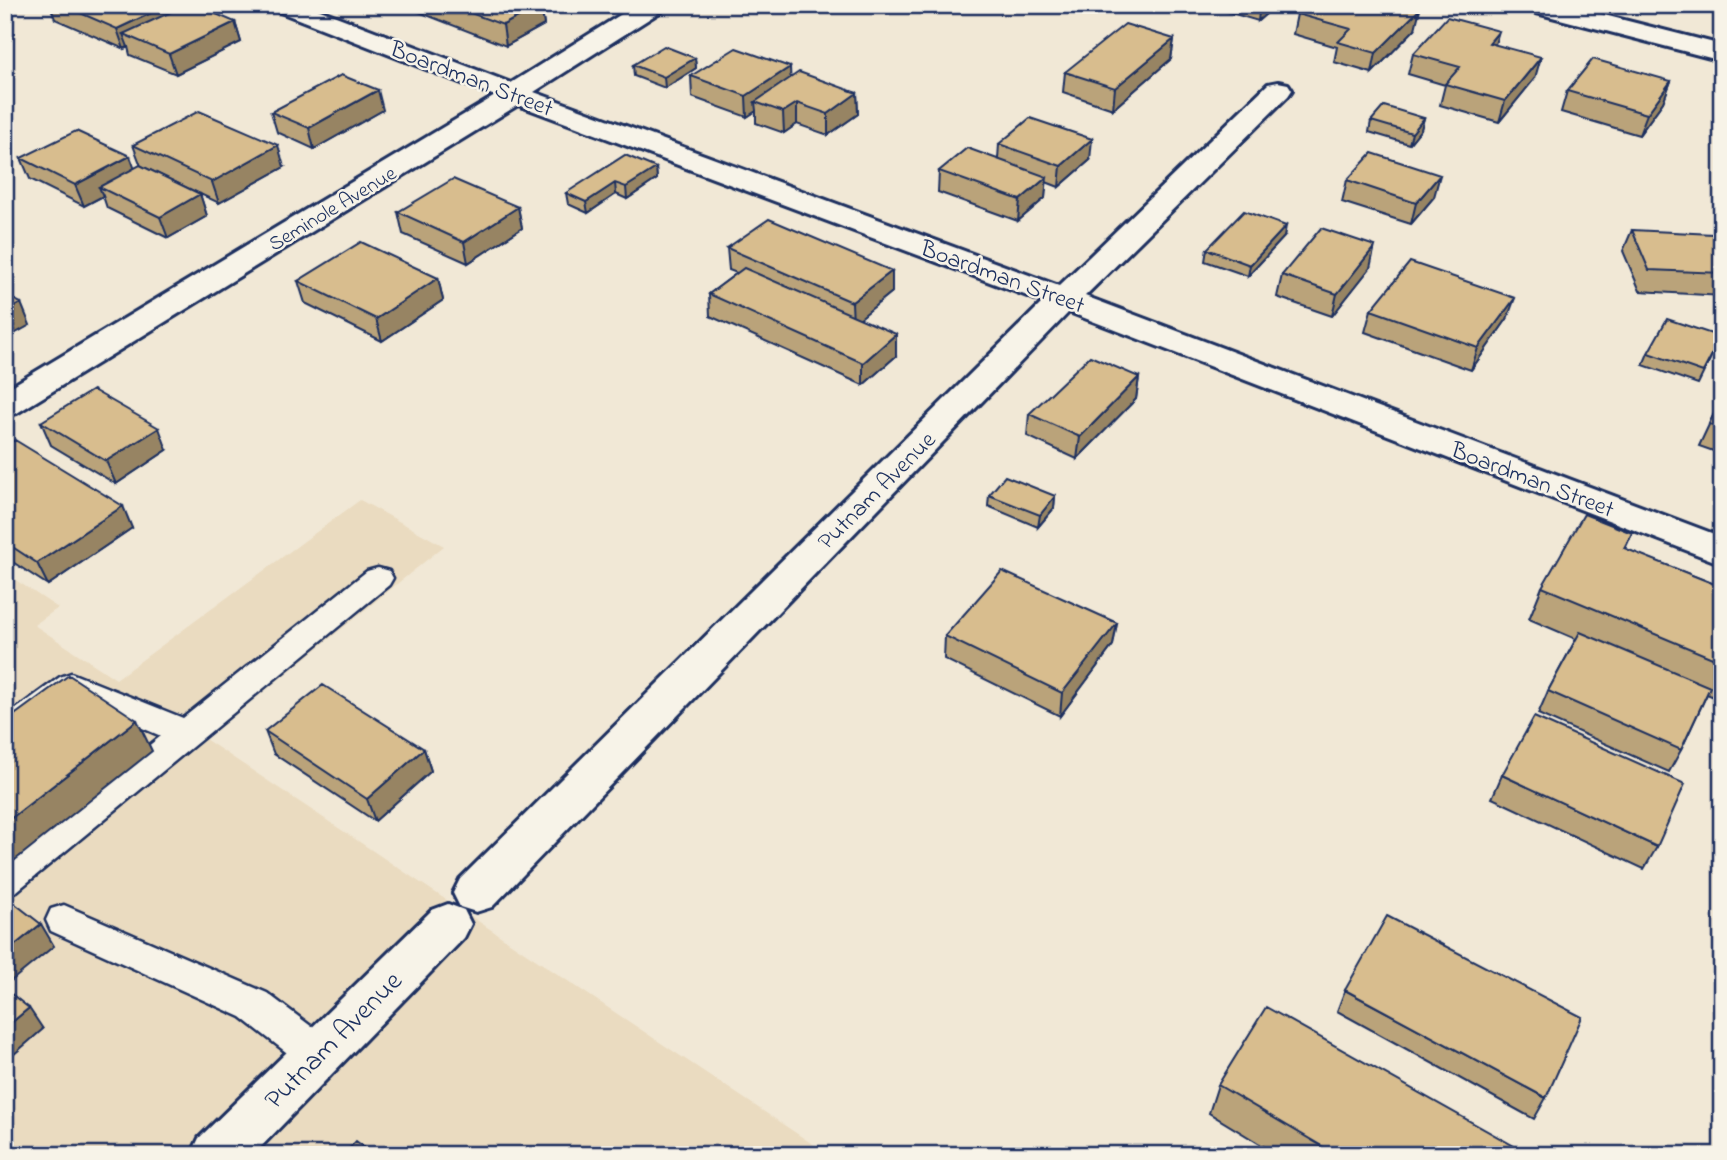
<svg xmlns="http://www.w3.org/2000/svg" width="1727" height="1160" font-family="'Indie Flower',sans-serif">
  <rect width="100%" height="100%" fill="#f1e8d6"/>
  <filter id="ink" filterUnits="userSpaceOnUse"><feTurbulence type="fractalNoise" baseFrequency=".0143" numOctaves="2"/><feDisplacementMap in="SourceGraphic" scale="14" xChannelSelector="R" yChannelSelector="G"/><feConvolveMatrix kernelMatrix="1 2 1 2 8 2 1 2 1" color-interpolation-filters="sRGB"/></filter>
  <g filter="url(#ink)">
    <!-- built -->
    <path fill="#eadbc0" d="M360 500 444 546 205 739 829 1155H5V573L58 608 34 625 116 679Z"/>
    <g fill="none" stroke-linecap="round" stroke-linejoin="round">
      <defs>
        <path id="service" d="M378 568 389 571 393 578 389 585 17 891 5 896V860L161 736 74 699 17 744 5 747V717L60 677 71 673 183 718 367 571Z
          M64 905 267 993 332 1042 337 1054 332 1066 318 1071 304 1066 241 1017 51 931 46 920 51 909Z"/>
        <path id="minor" d="M272 5H307L511 83 636 5H666L663 10 534 92 1059 286 1268 84 1278 82 1288 84 1292 90 1288 96 1085 296 1722 537V564L1069 312 492 907 476 912 460 907 453 893 460 879 1043 302 518 105 17 413 5 416V390L495 96 275 10Z
          M1522 5H1565L1722 45V61L1525 10Z
          M448 904 464 910 471 924 464 938 253 1155H191L199 1138 432 910Z"/>
      </defs>
      <!-- service casing -->
      <use href="#service" stroke="#1b2f5e" stroke-width="5"/>
      <!-- minor casing -->
      <use href="#minor" stroke="#1b2f5e" stroke-width="6"/>
      <!-- service -->
      <use href="#service" fill="#f7f3e8" fill-rule="evenodd"/>
      <!-- minor -->
      <use href="#minor" fill="#f7f3e8" fill-rule="evenodd"/>
    </g>
    <!-- wall -->
    <path fill="#baa37a" stroke="#1b2f5e" stroke-width="2" d="M50 5H175L177 10 235 22 241 42 176 74 130 55 128 47 124 49 55 19Z
      M401 5H541L544 25 506 46Z
      M1204 5H1276L1258 21Z
      M1297 14 1415 29 1372 73 1334 62 1337 47 1293 34Z
      M1174 39 1171 59 1113 109 1063 92 1065 72Z
      M1495 45 1535 78 1499 122 1440 105 1445 85 1408 74 1413 54Z
      M695 58 696 68 665 88 634 76 633 65Z
      M691 76 791 78 857 93 858 114 828 135 797 124 784 133 756 123V111L747 117 692 97Z
      M1671 81 1663 102 1639 135 1561 112 1567 91Z
      M383 110 314 149 277 132 271 112Z
      M1424 118 1421 129 1409 144 1369 132 1371 121Z
      M999 144 1090 160 1059 187 1046 182 1045 198 1018 221 938 192 939 171 998 159Z
      M133 145 284 167 219 203 141 166Z
      M21 158 134 168 200 194 207 216 168 238 107 208 103 196 84 206 30 179Z
      M656 168 657 179 627 199 616 194 588 213 568 204 566 193Z
      M1347 180 1434 197 1411 224 1342 202Z
      M518 207 522 228 468 263 403 234 398 212Z
      M1632 230 1722 252V296L1640 291 1623 251Z
      M1284 237 1248 276 1205 261 1207 249Z
      M727 248 892 271V292L860 318 896 356 863 385 710 316 709 294 737 273 729 270Z
      M1370 268 1332 316 1277 297 1282 275Z
      M438 278 443 300 382 341 305 303 298 281Z
      M1371 310 1507 319 1471 370 1365 332Z
      M1721 337 1698 384 1643 365 1648 353Z
      M1139 377 1136 399 1077 459 1027 436 1029 414Z
      M1722 397V454L1699 446Z
      M41 422 167 450 116 484 51 445Z
      M5 446 132 528 48 585 5 557Z
      M989 495 1055 496 1054 508 1038 527 988 506Z
      M1632 533 1625 549 1722 587V699L1721 700 1707 694 1681 750 1669 772 1538 714 1548 691 1576 639 1529 619 1542 587Z
      M1117 623 1113 645 1060 716 944 659 945 636Z
      M265 731 424 749 431 771 375 821 274 754Z
      M1502 775 1657 847 1644 869 1492 798Z
      M1345 990 1546 1098 1534 1119 1337 1011Z
      M1218 1085 1530 1155H1278L1209 1113Z"/>
    <!-- shaded-wall -->
    <path fill="#978463" stroke="#1b2f5e" stroke-width="2" d="M168 5H175L180 22 123 34 128 47 124 49 117 29Z
      M540 5H541L544 25 506 46 503 25Z
      M1260 5H1276L1258 21Z
      M1420 9 1415 29 1372 73 1376 53Z
      M235 22 241 42 176 74 169 54Z
      M1499 31 1493 51 1489 43Z
      M1174 39 1171 59 1113 109 1115 88Z
      M1541 57 1535 78 1499 122 1505 101Z
      M695 58 696 68 665 88 664 77Z
      M790 67 791 87 755 102 756 111 747 117 746 96Z
      M1671 81 1663 102 1639 135 1647 114Z
      M378 90 383 110 314 149 309 128Z
      M857 93 858 114 828 135V114Z
      M797 103V124L784 133 783 112Z
      M1424 118 1421 129 1409 144 1412 133Z
      M1092 139 1090 160 1059 187 1061 166Z
      M278 145 284 167 219 203 212 182Z
      M130 156 138 178 99 187 103 196 84 206 75 185Z
      M656 168 657 179 627 199 626 187Z
      M1440 175 1434 197 1411 224 1416 203Z
      M1047 177 1045 198 1018 221 1020 200Z
      M615 183 616 194 588 213 586 202Z
      M200 194 207 216 168 238 160 217Z
      M518 207 522 228 468 263 464 242Z
      M1286 226 1284 237 1248 276 1250 265Z
      M1375 246 1370 268 1332 316 1337 294Z
      M892 271V292L853 324 852 302Z
      M438 278 443 300 382 341 376 319Z
      M1515 298 1507 319 1471 370 1478 348Z
      M21 303 30 325 5 339V312Z
      M896 334V356L863 385V363Z
      M1139 377 1136 399 1077 459 1080 437Z
      M159 428 167 450 116 484 106 461Z
      M1055 496 1054 508 1038 527 1040 515Z
      M123 506 132 528 48 585 37 563Z
      M1117 623 1113 645 1060 716 1062 693Z
      M137 720 152 751 5 868V823Z
      M424 749 431 771 375 821 367 799Z
      M41 924 54 946 5 986V953Z
      M29 1008 43 1029 5 1062V1028Z"/>
    <!-- building -->
    <path fill="#d8bd8e" stroke="#1b2f5e" stroke-width="2" d="M62 5H168L117 29Z
      M186 5H195L235 22 169 54 123 34Z
      M449 5H540L503 25Z
      M1306 5H1406L1420 9 1376 53 1338 42 1351 29 1297 14Z
      M1447 17 1499 31 1489 43 1541 57 1505 101 1445 84 1460 67 1413 54Z
      M1125 24 1174 39 1115 88 1065 72Z
      M664 46 695 58 664 77 633 65Z
      M736 48 790 67 746 96 691 76Z
      M1593 59 1671 81 1647 114 1567 91Z
      M799 72 857 93 828 114 797 103 783 112 755 102Z
      M341 75 378 90 309 128 271 112Z
      M1384 106 1424 118 1412 133 1371 121Z
      M199 111 278 145 212 182 133 145Z
      M1030 118 1092 139 1061 166 999 144Z
      M76 131 130 156 75 185 21 158Z
      M967 148 1047 177 1020 200 939 171Z
      M1372 153 1440 175 1416 203 1347 180Z
      M625 155 656 168 626 187 615 183 586 202 566 193Z
      M140 165 200 194 160 217 99 187Z
      M453 179 518 207 464 242 398 212Z
      M1244 211 1286 226 1250 265 1207 249Z
      M769 219 892 271 852 302 727 248Z
      M1321 228 1375 246 1337 294 1282 275Z
      M1632 230 1713 234 1722 252V273L1649 270Z
      M361 242 438 278 376 319 298 281Z
      M1410 262 1515 298 1478 348 1371 310Z
      M744 268 896 334 863 363 709 294Z
      M5 295 21 303 5 312Z
      M1667 319 1721 337 1703 372 1648 353Z
      M1090 356 1139 377 1080 437 1029 414Z
      M93 390 159 428 106 461 41 422Z
      M1722 397V428L1709 424Z
      M15 440 123 506 37 563 5 542V446Z
      M1005 476 1055 496 1040 515 989 495Z
      M1584 514 1632 533 1624 548 1722 587V662L1542 587Z
      M1002 571 1117 623 1062 693 945 636Z
      M1580 632 1710 687 1681 750 1548 691Z
      M69 675 137 720 5 823V722Z
      M323 685 424 749 367 799 265 731Z
      M1534 717 1685 784 1657 847 1502 775Z
      M5 896 41 924 5 953Z
      M1387 916 1582 1017 1546 1098 1345 990Z
      M5 989 29 1008 5 1028Z
      M1266 1007 1530 1155H1337L1218 1085Z
      M356 1141 374 1155H343Z"/>
  </g>
  <g text-anchor="middle" stroke-width="5" stroke-linejoin="round" paint-order="stroke">
    <!-- far-street labels -->
    <g font-size="21" fill="#1b2f5e" stroke="#f7f3e8">
      <text transform="translate(332 208) rotate(-31)" y="7">Seminole Avenue</text>
    </g>
    <!-- street labels -->
    <g font-size="24" fill="#1b2f5e" stroke="#f7f3e8">
      <text transform="translate(472 78) rotate(21)" y="8">Boardman Street</text>
      <text transform="translate(1003 276) rotate(20)" y="8">Boardman Street</text>
      <text transform="translate(1533 479) rotate(21)" y="8">Boardman Street</text>
      <text transform="translate(876 490) rotate(-45)" y="8">Putnam Avenue</text>
    </g>
    <!-- near-street labels -->
    <g font-size="28" fill="#1b2f5e" stroke="#f7f3e8">
      <text transform="translate(332 1039) rotate(-45)" y="10">Putnam Avenue</text>
    </g>
  </g>
  <!-- margin -->
  <rect width="1727" height="1160" fill="none" stroke="#f7f3e8" stroke-width="28"/>
  <rect x="14" y="14" width="1699" height="1132" fill="none" stroke="#1b2f5e" stroke-width="2.5" filter="url(#ink)"/>
</svg>
